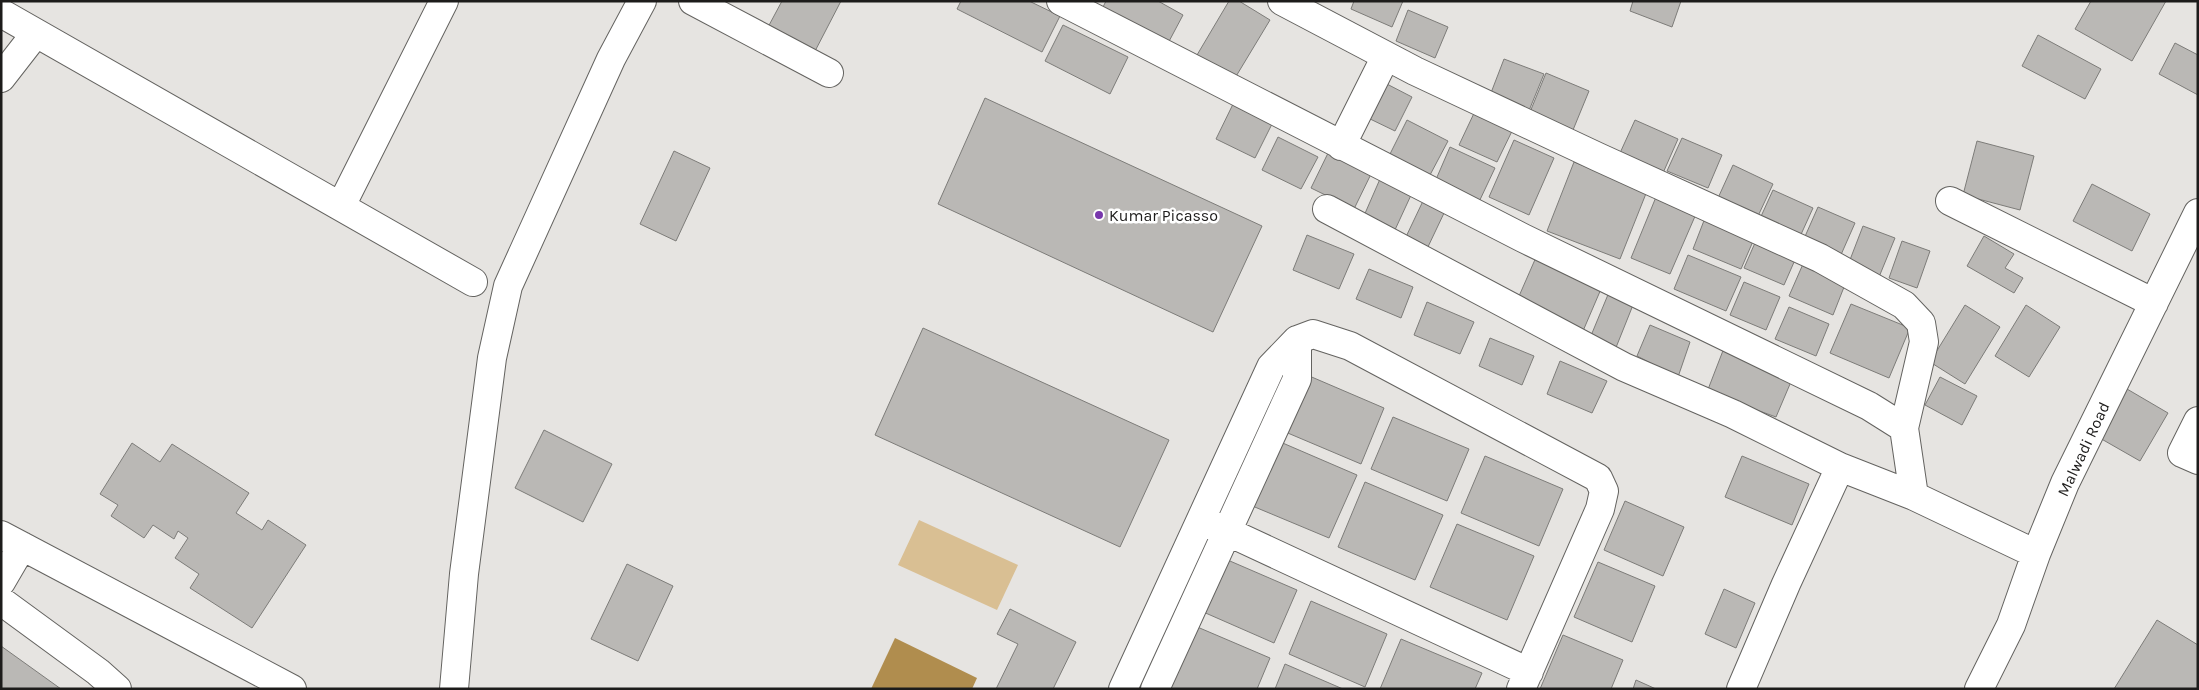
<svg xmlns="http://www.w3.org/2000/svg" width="2199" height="690" font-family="Karla,sans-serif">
  <rect width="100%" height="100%" fill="#e6e4e1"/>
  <!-- green -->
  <path fill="#d9bf93" d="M919 520 1018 565 997 610 898 565Z"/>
  <!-- water -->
  <path fill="#b08d4e" d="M895 638 977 678 972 689H871Z"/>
  <!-- building -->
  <path fill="#bab8b5" stroke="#7d7c79" d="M782 1H841L813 55 767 29Z
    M961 1H1029L1060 16 1042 52 957 9Z
    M1106 1H1158L1183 15 1166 47 1101 11Z
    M1229 1H1239L1270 20 1235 78 1197 55Z
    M1354 1H1403L1392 27 1351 9Z
    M1633 1H1681L1672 27 1630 11Z
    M2091 1H2166L2132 61 2075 29Z
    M1408 10 1448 27 1435 58 1396 41Z
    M1063 25 1128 57 1110 94 1045 61Z
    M2038 35 2101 69 2085 99 2022 66Z
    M2175 43 2198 55V95L2159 74Z
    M1504 59 1544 74 1528 113 1489 98Z
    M1546 73 1589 91 1573 130 1530 112Z
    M1383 82 1412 97 1395 131 1366 117Z
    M985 98 1262 226 1213 332 938 204Z
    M1235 100 1274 120 1255 158 1216 139Z
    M1476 109 1514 127 1497 162 1459 145Z
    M1407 120 1448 141 1430 175 1390 154Z
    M1635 120 1678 139 1663 173 1620 153Z
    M1278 137 1318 157 1301 189 1262 170Z
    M1682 138 1722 155 1708 188 1667 171Z
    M1514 140 1554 158 1529 215 1489 197Z
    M1977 141 2034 156 2020 210 1963 195Z
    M1450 147 1495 168 1478 204 1434 184Z
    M1330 149 1373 170 1354 209 1311 188Z
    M674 151 710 168 676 241 640 224Z
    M1574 162 1647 191 1620 259 1547 231Z
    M1733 165 1773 184 1758 216 1718 198Z
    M1380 179 1412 193 1394 232 1363 218Z
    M2092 184 2150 214 2132 251 2073 221Z
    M1773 190 1813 208 1798 241 1758 223Z
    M1656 197 1696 214 1670 274 1631 258Z
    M1423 201 1445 211 1426 251 1404 241Z
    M1818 207 1855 223 1840 257 1803 241Z
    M1705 218 1754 239 1741 269 1693 249Z
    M1863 226 1895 238 1879 277 1848 265Z
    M1307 235 1354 254 1339 289 1293 270Z
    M1758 236 1798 253 1784 285 1744 268Z
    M1984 236 2014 254 2005 268 2023 278 2014 293 1967 266Z
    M1902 241 1930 251 1917 288 1889 278Z
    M1537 255 1604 282 1583 331 1516 303Z
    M1688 255 1741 277 1726 311 1674 289Z
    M1803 264 1846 282 1833 315 1789 296Z
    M1369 269 1413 287 1401 318 1356 299Z
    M1744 282 1780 297 1766 330 1730 315Z
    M1612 285 1637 295 1615 350 1590 338Z
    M1427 302 1474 322 1460 354 1414 335Z
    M1851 304 1910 328 1889 378 1830 353Z
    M1965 305 2000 327 1965 384 1930 362Z
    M2026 305 2060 327 2029 377 1995 356Z
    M1789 307 1829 324 1816 356 1775 339Z
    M1650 325 1690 342 1678 377 1637 356Z
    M923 328 1169 440 1120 547 875 435Z
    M1490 338 1534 356 1522 385 1479 366Z
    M1724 348 1793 377 1776 417 1707 392Z
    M1560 361 1607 381 1592 413 1547 394Z
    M1307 375 1384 408 1361 464 1283 431Z
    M1940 377 1977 396 1962 425 1925 405Z
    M2127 389 2168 413 2140 461 2098 437Z
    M1393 417 1469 449 1447 501 1371 469Z
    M544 430 612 464 583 522 515 488Z
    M1278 441 1357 475 1329 538 1250 505Z
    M132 443 160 462 172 444 249 493 236 513 262 530 268 520 306 545 252 628 190 588 199 574 175 558 188 538 178 531 174 539 153 525 144 538 111 516 118 505 100 494Z
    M1485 456 1563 489 1539 546 1461 513Z
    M1742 456 1809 484 1792 525 1725 497Z
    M1365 482 1443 515 1415 580 1338 547Z
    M1625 501 1684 527 1663 576 1604 550Z
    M1457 524 1534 556 1507 620 1430 587Z
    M1223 558 1297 590 1274 643 1201 611Z
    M1598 562 1655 586 1632 642 1574 617Z
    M627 564 673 586 638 661 591 639Z
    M1724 589 1755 603 1736 648 1705 634Z
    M1311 601 1387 634 1365 687 1289 654Z
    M1010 609 1076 642 1053 689H996L1018 644 997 634Z
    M2157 620 2198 645V689H2114Z
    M1195 626 1270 658 1257 689H1168Z
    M1563 635 1623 660 1611 689H1540Z
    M1401 639 1482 673 1475 689H1380Z
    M1 646 61 689H1Z
    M1285 664 1343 689H1275Z
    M1636 680 1656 689H1633Z"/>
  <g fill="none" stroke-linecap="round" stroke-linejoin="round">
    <defs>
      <path id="minor" d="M693 1 829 73
        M1061 1 1523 238 1869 406 1904 428
        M1282 1 1415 71 1598 157 1820 258 1904 305 1921 323 1924 342 1904 428 1914 496
        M1 13 473 282
        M1 78 36 33
        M1341 146 1386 56
        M1950 201 2154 303
        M341 206 444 1
        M1327 209 1624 367 1733 414 1840 467 1914 496 2036 554
        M2198 421 2182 453 2198 460
        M1211 524 1529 672
        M1 535 292 689
        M1 582 22 546
        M1 601 98 672 117 689
        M454 689 464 574 492 358 508 286 611 59 642 1
        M1123 689 1271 367 1297 340 1313 334 1350 346 1598 478 1604 491 1600 509 1521 689
        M1155 689 1297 379V340
        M1741 689 1786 584 1840 467
        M1979 689 2011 625 2036 554 2065 483 2198 213"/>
    </defs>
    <!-- minor casing -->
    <use href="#minor" stroke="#646360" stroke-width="30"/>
    <!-- minor -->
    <use href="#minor" stroke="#fff" stroke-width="28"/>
  </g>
  <!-- markers -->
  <circle fill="#7837ac" stroke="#fff" stroke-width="2" cx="1099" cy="215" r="5"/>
  <g text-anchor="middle" stroke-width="5" stroke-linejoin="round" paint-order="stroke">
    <!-- poi labels -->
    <g font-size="16" fill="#1d1c1b" stroke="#fff" text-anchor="start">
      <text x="1109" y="221">Kumar Picasso</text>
    </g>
    <!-- street labels -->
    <g font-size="16" fill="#1d1c1b" stroke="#fff">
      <text transform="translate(2083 449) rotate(-65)" y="6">Malwadi Road</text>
    </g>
  </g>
  <!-- border -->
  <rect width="2199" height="690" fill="none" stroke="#1d1c1b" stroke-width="5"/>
</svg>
